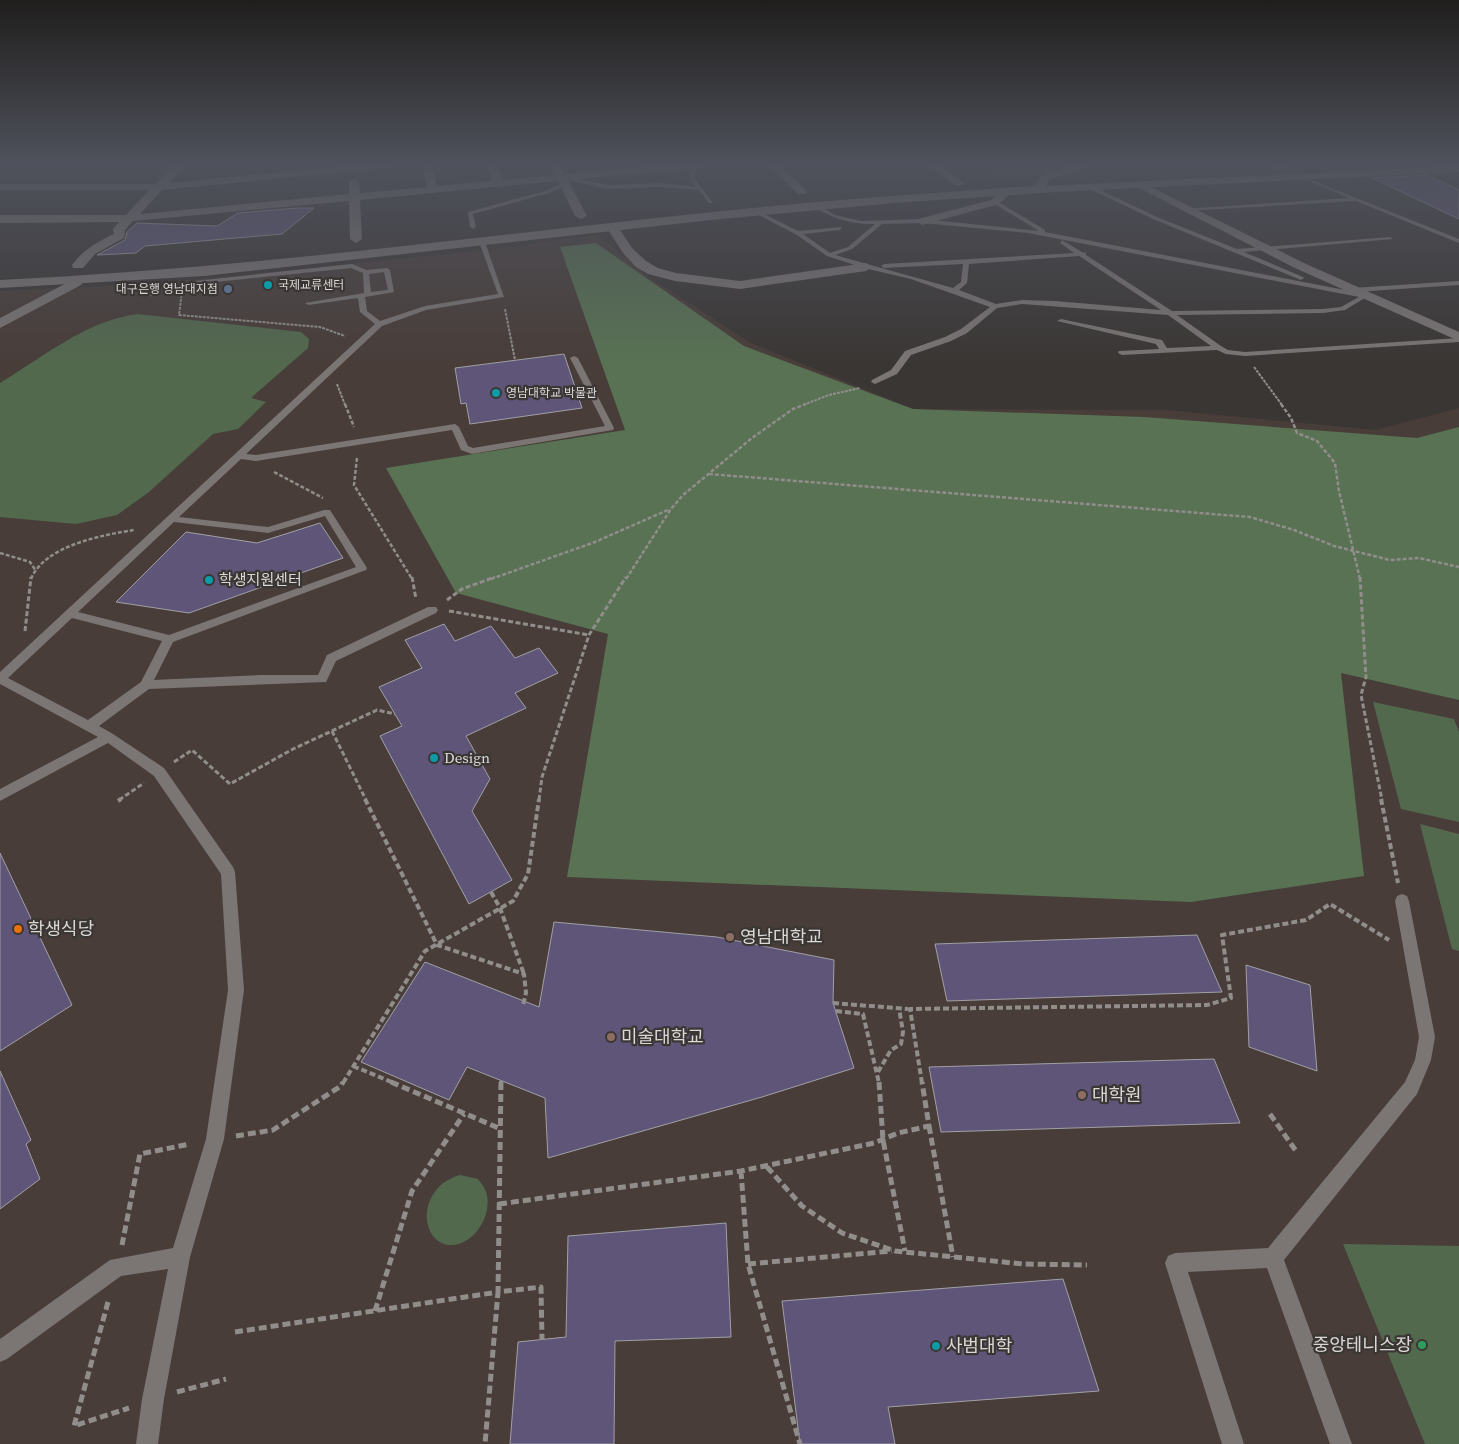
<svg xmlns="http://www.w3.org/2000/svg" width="1459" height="1444" font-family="'Source Serif 4','Noto Sans KR',serif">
  <rect width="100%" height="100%" fill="#3a3634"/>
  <!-- built -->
  <path fill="#483d39" d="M977 162H1083L1087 164 1045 178 992 181Z
    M598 235 652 279 751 343 913 409 1166 410 1376 430 1459 408V1444H0V291L161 283 484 250Z"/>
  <!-- green -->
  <path fill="#53694e" d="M137 314 301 332 309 339 308 348 251 398 266 402 238 429 213 434 149 492 117 515 76 524 0 517V383C43 357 86 321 137 314Z
    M1373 702 1454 719 1459 732V822L1401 809Z
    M1420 824 1459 834V951L1452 949Z
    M460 1175 478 1179C482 1184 486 1189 487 1196 491 1216 475 1243 453 1245 432 1246 423 1223 428 1206 433 1189 444 1180 460 1175Z
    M1343 1244 1459 1246V1444H1425Z"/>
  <!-- forest -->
  <path fill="#587253" d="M596 243 744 346 913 409 1144 417 1417 438 1459 427V700L1341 673 1364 876 1191 902 567 877 608 634 456 593 386 468 625 430 560 247Z"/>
  <!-- building -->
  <path fill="#5f5578" stroke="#a1a0a5" d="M1427 175 1459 190V219L1372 178Z
    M297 208H314L282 234 145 246 136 253 97 255 125 240 127 232 137 223 217 226 238 213Z
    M564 354 582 408 470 424 466 403 461 404 455 368Z
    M320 523 343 558 189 613 116 602 186 532 257 543Z
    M444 624 455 641 491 626 515 658 539 648 558 673 515 693 526 708 466 736 490 779 472 811 512 880 469 904 380 736 402 726 379 687 422 668 405 640Z
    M0 853 72 1005 0 1051Z
    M554 922 717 937 834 960 833 1003 854 1068 762 1097 548 1158 545 1098 467 1067 449 1100 361 1062 425 962 539 1007Z
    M1197 935 1222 992 947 1001 935 944Z
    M1246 965 1310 985 1317 1071 1249 1047Z
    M1214 1059 1240 1123 941 1132 929 1067Z
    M0 1071 31 1140 26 1144 40 1179 0 1209Z
    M726 1223 731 1337 615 1341 614 1444H510L518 1342 566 1337 568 1236Z
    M1063 1279 1099 1391 888 1407 895 1444H800L782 1301Z"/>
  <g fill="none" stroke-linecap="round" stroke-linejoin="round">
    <!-- path-far4 -->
    <path stroke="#908d8b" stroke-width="2" stroke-dasharray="3 1" stroke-linecap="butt" d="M182 291 179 315 320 327 345 336
      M148 292 146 295 159 294
      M505 309 515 360
      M1254 367 1282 405
      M337 384 345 405
      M803 405 829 395 860 388"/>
    <!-- path-far3 -->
    <path stroke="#908d8b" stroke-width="2.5" stroke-dasharray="4 2" stroke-linecap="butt" d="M345 404 354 427
      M1281 404 1291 418 1297 433 1317 441 1335 463 1339 491 1360 579
      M357 458 354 485 412 579
      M274 472 323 498
      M709 474 1250 517 1294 530 1334 546 1390 560 1419 558 1459 567
      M0 553 30 562 36 571
      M31 579C44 546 102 535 134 530
      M491 579 595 542 670 509
      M626 579 671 509 683 495 752 438 793 409 806 404"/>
    <!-- path-far2 -->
    <path stroke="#908d8b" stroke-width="3" stroke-dasharray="5 2.5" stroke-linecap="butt" d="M412 577 416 599
      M1360 577 1366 677 1361 695 1382 800
      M447 600 462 589 495 577
      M449 611 589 635
      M25 631 31 577
      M332 731 366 800
      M174 762 192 750 230 784 293 749 377 710 395 714
      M119 800 144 783
      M539 800 542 777 589 635 626 577"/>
    <!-- path-far1 -->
    <path stroke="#908d8b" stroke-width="4" stroke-dasharray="6 3" stroke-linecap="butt" d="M365 799 437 945 524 974 526 993 523 1005
      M1381 799 1398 883
      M118 801 121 799
      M491 892 500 908 524 974
      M833 1003 908 1009
      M836 1011 863 1014 879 1083
      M353 1066 394 1083
      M878 1072 891 1050 901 1044 903 1032 899 1008
      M343 1083 425 951 513 901 528 874 539 799
      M501 1083V1081
      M922 1083 910 1009 1207 1005 1231 998 1222 935 1306 920 1330 904 1389 940"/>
    <!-- path -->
    <path stroke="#908d8b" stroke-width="5" stroke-dasharray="8 4" stroke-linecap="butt" d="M391 1082 501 1129
      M501 1082 498 1292 541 1287 542 1340
      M879 1082 883 1140 905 1251
      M1270 1114 1296 1151
      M929 1126 953 1257
      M236 1136 273 1130 341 1086 343 1082
      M767 1167 802 1206 842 1233 895 1251 1023 1264 1087 1265
      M741 1171 748 1264 800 1444
      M499 1204 741 1171 874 1143 898 1133 929 1126 922 1082
      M122 1245 140 1154 190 1144
      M748 1264 892 1251
      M108 1302 74 1426 129 1408
      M375 1311 412 1191 464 1114
      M235 1332 498 1292 485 1444
      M177 1392 226 1379"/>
    <!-- lane -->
    <path fill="#7b7574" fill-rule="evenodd" d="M697 162H702L694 174V178L713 203H709L699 190 661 187 608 189 559 178 562 176 608 185 661 183 696 187C687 176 689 173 697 162Z
      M1311 180 1459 239V243L1356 201 1185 211 1182 209 1349 198 1311 182Z
      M563 183 568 184 549 193 473 214 476 227 473 229 470 227 468 212 545 191Z
      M1092 186 1157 217 1237 249 1390 237 1393 239 1244 252 1303 277 1304 278 1301 280 1153 219 1090 189Z
      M995 200 1045 230V232L1350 291 1353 288 1459 281V285L1355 292 1368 296 1345 310 1323 313 1177 315 1221 346 1228 350 1245 352 1459 338V342L1245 356 1226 354 1217 350 1122 355 1118 353 1119 351 1159 349 1156 344 1057 321 1061 319 1162 340 1167 348 1211 346 1168 315 1022 304 997 308 967 333 951 341 911 355 897 374 875 384 871 382 872 380 891 370 905 351 945 337 961 329 990 307 911 279 864 268 827 256 797 235 753 212 758 211 798 231 842 227 840 230 803 234 830 253 848 247 875 224C851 225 832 218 812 206V204H816L835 215 861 221 922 219 1039 231 993 203ZM922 223 1028 233 1359 297 1341 307 1323 309 1172 311 1086 255V253L1082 252 1062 240 1060 243 1074 253 884 264 881 266 884 268 963 264 961 282 953 288 835 255 852 249 882 224ZM1079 256 1161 310 1055 301 1022 300 996 304 959 290 967 283 969 264Z
      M482 240 485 242 504 297 426 310 382 326 246 454 256 455 455 424 459 427 468 446 473 448 605 426 570 358 574 356 578 358 614 428 613 430 472 454 461 450 452 430 256 461 241 459 179 517 268 527 324 510H330L367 568 366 570 173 642 154 680 261 675H318L327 655 428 607H436L438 610 436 613 336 661 326 682 149 689 99 726 113 734 164 768 233 867 235 872 244 990 224 1139 190 1257 164 1399 158 1444H136L142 1399 168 1269 121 1276 7 1359 0 1362V1339L110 1260 173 1248 206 1139 228 990 221 874 154 776 108 743 0 801V789L98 737 0 684V672L375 324 360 312 358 298 308 305 305 303 364 293 363 273 351 268 197 284 194 282 195 281 352 264 367 270 387 268 390 270 394 292 365 297 367 311 380 321 425 306 498 294 479 242ZM384 272 388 290 371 292 369 274ZM325 516 356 567 169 635 78 612 174 522 268 533ZM72 618 162 641 141 682 88 720 8 678Z
      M1402 894 1407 896 1409 901 1435 1037 1431 1060 1417 1094 1284 1260 1352 1444H1330L1267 1268 1188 1272 1244 1444H1222L1165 1263 1168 1256 1175 1253 1268 1248 1405 1082 1415 1060 1419 1037 1395 901 1397 896Z"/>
    <!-- street -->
    <path fill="#7b7574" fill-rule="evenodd" d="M177 162H187L169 183 385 162H396L398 164 393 167 162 190 140 214 349 194V182L354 179 359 182 360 193 427 187 421 162H431L437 186 492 181 486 162H496L503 180 554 175 549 164 551 162H558L564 174 696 162H731L726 165 568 180 587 216 581 219 575 216 558 181 360 200 362 239 356 243 350 239 349 201 133 221 125 230 124 238 95 254 83 268H73L72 265C83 250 97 242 114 234L113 229 119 222 0 223V215H126L149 190H0V184H156Z
      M765 162H776L806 190V194H798Z
      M924 162H935L964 183 959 186 955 185Z
      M1262 162H1276L1285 167 1280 170Z
      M1143 183 1304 263 1459 332V341L1295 268 1139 188V184Z
      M1005 190 1011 193 999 204 922 225 916 221 918 219 991 200Z
      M613 224 617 225 632 248 646 261 658 268 676 273 740 281 866 263 872 267 866 271 740 289 675 281 648 274 636 267 623 253 607 228Z
      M76 278 81 279 83 282 81 285 0 328V318Z"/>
    <!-- secondary -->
    <path fill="#7b7574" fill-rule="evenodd" d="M1084 162H1101L1049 180 1046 186 1459 166V172L1055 192 893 203 711 220 204 276 0 288V280C239 269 474 237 712 212 819 201 926 193 1034 186L1041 176Z"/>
  </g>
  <!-- sky -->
  <linearGradient id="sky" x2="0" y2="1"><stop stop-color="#201e1d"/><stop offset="0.45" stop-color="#4f525c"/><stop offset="1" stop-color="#4f525c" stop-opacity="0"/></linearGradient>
  <rect width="1459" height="364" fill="url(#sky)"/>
  <!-- markers -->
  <g fill="#0f9aa8" stroke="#3a3634" stroke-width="2">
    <circle cx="268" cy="285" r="5"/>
    <circle cx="496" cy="393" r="5"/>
    <circle cx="209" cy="580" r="5"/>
    <circle cx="434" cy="758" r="5"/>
    <circle cx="936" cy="1346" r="5"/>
  </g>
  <circle fill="#5c6f8a" stroke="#3a3634" stroke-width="2" cx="228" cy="289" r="5"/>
  <circle fill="#e8710a" stroke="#3a3634" stroke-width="2" cx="18" cy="929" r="5"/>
  <g fill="#8d6e63" stroke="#3a3634" stroke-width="2">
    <circle cx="730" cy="937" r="5"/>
    <circle cx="611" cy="1037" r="5"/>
    <circle cx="1082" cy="1095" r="5"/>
  </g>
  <circle fill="#2e9e5b" stroke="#3a3634" stroke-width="2" cx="1422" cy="1345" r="5"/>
  <g text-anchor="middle" stroke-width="4.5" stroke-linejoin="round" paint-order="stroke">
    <!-- far-poi labels -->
    <g font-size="12" fill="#dad7d6" stroke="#3a3634" text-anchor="start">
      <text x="278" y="289">국제교류센터</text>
      <text x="218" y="293" text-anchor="end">대구은행 영남대지점</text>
      <text x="506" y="397">영남대학교 박물관</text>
    </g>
    <!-- poi labels -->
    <g font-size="15" fill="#dad7d6" stroke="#3a3634" text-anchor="start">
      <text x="219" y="585">학생지원센터</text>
      <text x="444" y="763">Design</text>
    </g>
    <!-- near-poi labels -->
    <g font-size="18" fill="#dad7d6" stroke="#3a3634" text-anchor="start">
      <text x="28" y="935">학생식당</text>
      <text x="740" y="943">영남대학교</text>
      <text x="621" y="1043">미술대학교</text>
      <text x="1092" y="1101">대학원</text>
      <text x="1412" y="1351" text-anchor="end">중앙테니스장</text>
      <text x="946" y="1352">사범대학</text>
    </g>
  </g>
</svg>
